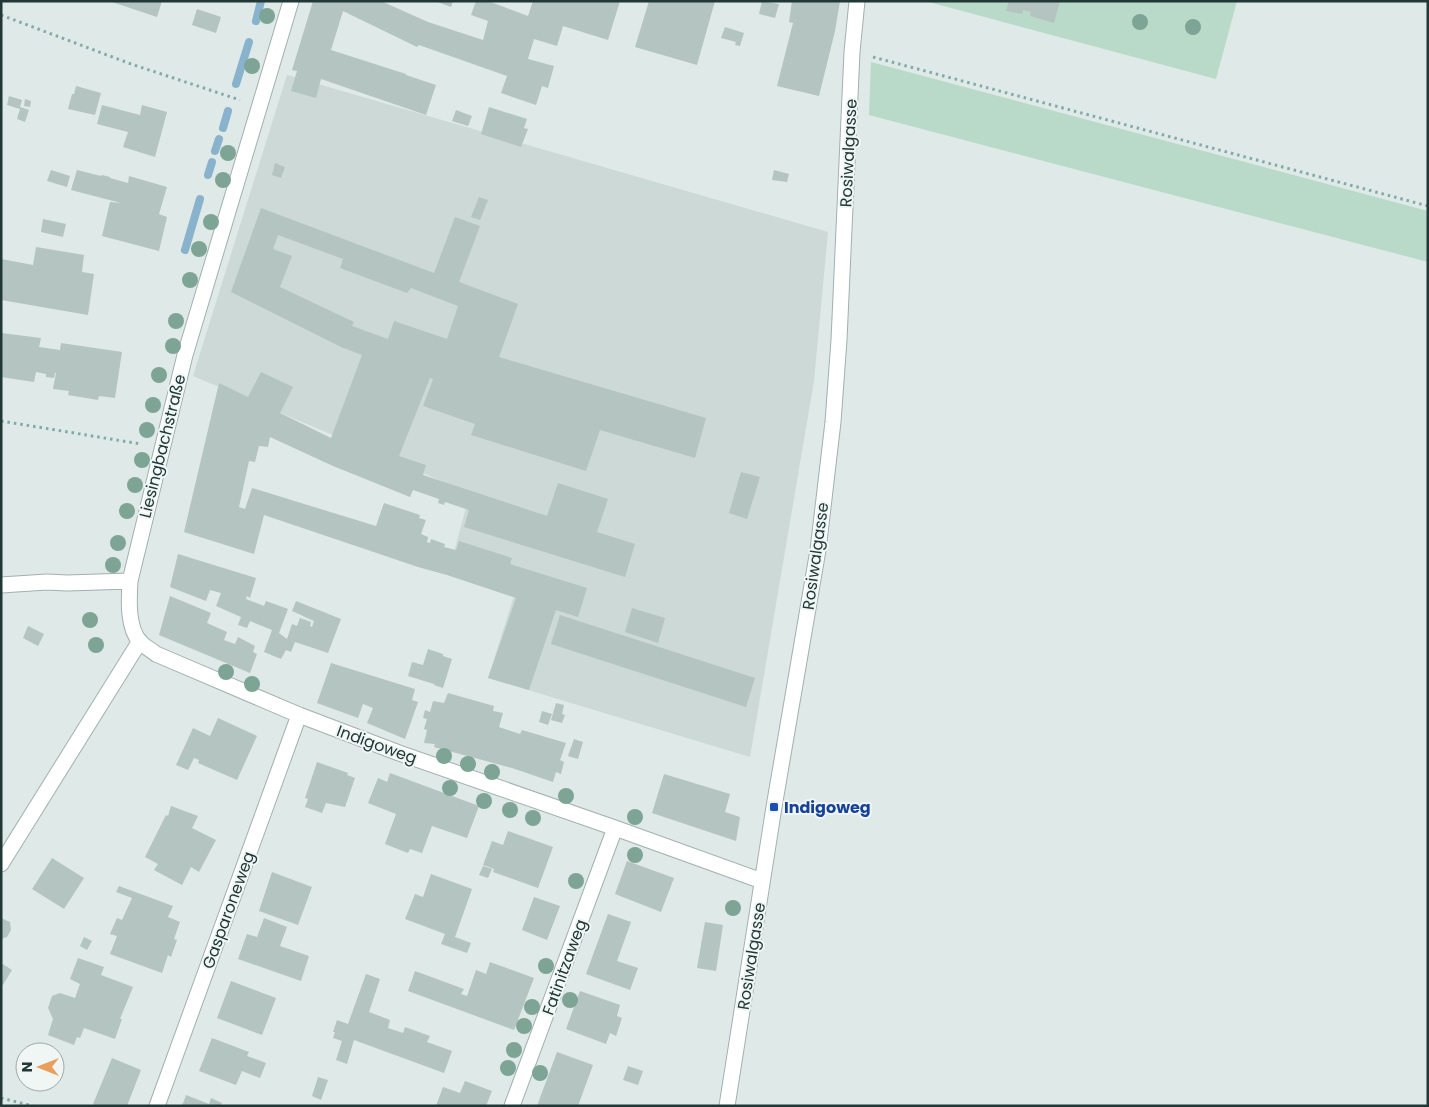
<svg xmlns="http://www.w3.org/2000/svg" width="1429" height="1107" font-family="Poppins,sans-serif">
  <rect width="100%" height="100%" fill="#dfe9e7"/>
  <!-- built -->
  <path fill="#cdd9d6" d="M287 75 828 232 814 381 750 757 488 678 514 596 448 574 470 493 193 376Z"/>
  <!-- green -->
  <path fill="#b9dac9" d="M925 1H1237L1216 79Z
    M871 62 1428 211V262L869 115Z"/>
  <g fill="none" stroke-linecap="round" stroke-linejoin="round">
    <!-- stream -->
    <path stroke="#89b3cc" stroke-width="8" d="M256 21 261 1
      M236 84 249 42
      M223 128 228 111
      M215 151 219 139
      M208 175 212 162
      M185 250 200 199"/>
  </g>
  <!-- building -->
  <path fill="#b4c4c0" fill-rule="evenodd" d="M109 1H162L157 17Z
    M313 1H381L428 22 483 40 488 21 471 15 476 1H488L528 16 533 1H620L608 40 563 26 557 46 534 39 528 59 554 66 548 88 542 86 536 105 501 93 507 76 419 45 417 47 343 11 331 50 406 74V75L436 85 426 115 321 79 316 98 291 91 297 71 292 70Z
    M435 1H453L451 7Z
    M649 1H715L697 65 635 47Z
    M762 1 779 4 775 18 759 14Z
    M792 1H840L835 31 819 96 777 86 793 23 789 22Z
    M1009 1H1060L1054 23 1030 16 1031 12 1023 10 1022 14 1006 11Z
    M197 9 221 17 216 33 192 25Z
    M725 27 744 33 740 46 735 45 736 42 721 38Z
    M76 86 101 93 95 115 68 109 72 94H74Z
    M9 96 22 100 20 107 29 110 25 122 17 119 20 109 7 105Z
    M25 99 31 101 30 107 24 106Z
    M102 105 140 115 142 105 167 112 155 157 123 147 128 132 97 124Z
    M489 107 527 119 524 128 528 129 521 147 481 134Z
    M456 110 472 116 468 126 452 121Z
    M275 163 285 167 281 178 272 175Z
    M51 170 70 176 67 187 47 181Z
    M77 170 101 176 102 175 110 177V178L128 183 129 176 167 187 159 214 167 217 159 251 102 236 110 202 121 203 71 190Z
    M774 170 789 174 787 182 772 180Z
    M479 197 488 200 480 220 471 217Z
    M261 208 434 273 455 217 480 226 459 282 518 304 499 357 706 418 695 458 600 430 586 471 471 435 475 424 423 406 433 379 430 378 399 456 426 465 423 475 547 516 558 483 608 499 597 532 635 544 625 577 464 527 469 510 445 502 444 505 438 503 439 499 413 490 410 497 333 466 270 437 268 447 259 446 255 462 249 461 239 507 245 509 252 488 376 526 384 503 420 515 419 518 426 520 421 534 428 537 427 542 430 543 431 539 445 544 444 547 456 550 459 541 512 558 510 564 587 588 578 617 556 610 529 690 488 678 516 598 447 575 418 567 264 515 254 554 184 532 219 383 248 397 261 372 293 387 280 413 331 438 362 355 341 347 231 292ZM278 235 343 259 340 268 407 293 411 288 458 306 447 339 394 321 388 339 352 326 354 322 280 287 292 256 273 249Z
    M43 219 66 224 63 237 41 232Z
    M36 247 84 255 82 272 94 274 88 315 1 300V259L33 265Z
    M1 333 41 338 39 347 60 350 61 343 122 352 115 398 99 396 98 400 68 395 69 391 53 389 56 373H55L54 378 46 377V374L36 372 34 382 1 377Z
    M741 472 760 477 747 519 729 513Z
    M178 554 256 578 250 598 247 596 246 599 264 606 266 601 288 609 279 633 287 639 292 624 297 626 300 618 311 622 310 626 312 627 314 621 292 611 296 601 341 619 328 653 295 642 291 652 286 650 281 659 264 652 272 630 250 621 247 628 238 625 241 617 216 606 221 593 210 590 206 601 170 587Z
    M170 596 211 613 207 623 227 632 224 640 235 644 238 637 255 646 253 652 257 654 250 673 159 635Z
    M632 608 665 618 658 643 625 632Z
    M560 615 755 678 746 707 551 644Z
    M28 626 44 634 38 646 23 638Z
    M428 649 443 654V656L452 659 443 688 434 685V684L408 676 412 662 423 665Z
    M331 663 415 689 412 700 418 702 405 739 367 723 373 708 363 704 358 718 317 703Z
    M448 693 494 706 493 711 503 713 499 727 520 734 522 730 566 743 560 760 564 762 561 774 556 772 553 782 512 768 434 747 435 744 424 743 427 730 424 729 427 719 423 718 425 710 430 712 433 701 444 703Z
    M556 703 564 705 562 714 565 715 562 723 551 720Z
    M542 711 552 714 548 725 539 722Z
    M218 718 257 736 237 780 198 763 199 760 194 758 188 770 176 765 193 728 210 736Z
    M574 739 583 742 578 759 568 756Z
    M317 762 348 773 347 775 355 778 345 807 326 803 322 813 305 807 308 799 305 798Z
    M390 773 479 806 467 838 432 826 422 853 410 849 408 853 385 844 396 814 368 803 378 778 387 782Z
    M664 774 730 794 725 812 740 817 736 841 652 813Z
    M171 806 198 816 192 828 216 840 199 872 191 867 182 885 154 870 158 864 145 857 166 815 168 816Z
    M508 831 553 847 538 888 493 872 494 869 483 865 492 841 503 845Z
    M52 858 84 878 64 909 32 889Z
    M627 861 674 878 661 912 615 894Z
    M483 866 492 869 488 878 479 875Z
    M272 872 312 887 298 925 259 911Z
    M431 874 472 889 455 937 471 943 467 953 441 944 445 934 405 919 415 894 423 897Z
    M119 886 173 906 168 917 180 922 174 939 177 940 171 957 168 955 162 973 110 954 117 936 110 934 117 918 122 920 132 898 116 892Z
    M534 897 560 906 547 940 522 930Z
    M608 914 631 922 617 961 638 968 630 990 586 974Z
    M1 918 10 922 11 930 7 937 1 939Z
    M264 918 287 927 280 946 309 956 301 981 238 959 247 934 257 937Z
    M705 922 723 925 716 971 697 968Z
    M84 937 92 941 87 950 80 946Z
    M78 958 104 967 101 975 133 987 120 1019H122L115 1039 84 1028 80 1038 77 1037 74 1045 48 1035 53 1019 48 1008 52 996 60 993 75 998 80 984 70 979Z
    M490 962 534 978 514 1030 408 991 415 971 464 989 461 994 467 996 476 970 486 974Z
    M1 963 12 970 1 988Z
    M366 974 380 979 369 1012 390 1020 388 1028 403 1033 405 1027 430 1036 427 1042 452 1051 444 1073 354 1040 347 1064 336 1060 342 1041 333 1038 335 1032H333L337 1020 348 1024Z
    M231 981 276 998 262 1035 217 1018Z
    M580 991 620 1005 617 1016 622 1018 616 1036 610 1033 606 1044 566 1029Z
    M212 1038 249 1052 247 1056 266 1063 260 1078 242 1071 236 1085 199 1071Z
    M557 1052 593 1065 578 1106H537Z
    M112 1058 141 1070 127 1106H99L93 1104Z
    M628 1066 643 1071 638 1085 623 1080Z
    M318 1077 328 1080 321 1100 312 1096Z
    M465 1081 492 1091 486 1106H436L443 1087 460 1093Z
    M186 1095 209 1104 211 1098 222 1103 220 1106H182Z"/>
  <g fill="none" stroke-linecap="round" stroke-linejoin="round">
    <defs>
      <path id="minor" d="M291 1 185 355 130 581C129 599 127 627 140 642 144 646 151 650 156 654L299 715 399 753 615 828 762 881
        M1 585 47 582 67 583 130 581
        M1 864 140 641
        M157 1106 299 715
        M512 1106 615 828
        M727 1106 774 807 818 550 833 422 839 340 852 52 857 1"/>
    </defs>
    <!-- minor casing -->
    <use href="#minor" stroke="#a2b0af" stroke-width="17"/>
    <!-- path -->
    <path stroke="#81aba7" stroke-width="3" stroke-dasharray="2.5 4" stroke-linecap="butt" d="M1 15 131 64 240 100
      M873 57 1428 206
      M1 421 141 444
      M1 1098 33 1106"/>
    <!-- minor -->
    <use href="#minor" stroke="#fff" stroke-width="15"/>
  </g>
  <!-- trees -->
  <g fill="#7ea496">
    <circle cx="267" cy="16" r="8"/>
    <circle cx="1140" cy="22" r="8"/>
    <circle cx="1193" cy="27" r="8"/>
    <circle cx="252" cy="66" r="8"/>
    <circle cx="228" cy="153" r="8"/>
    <circle cx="223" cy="180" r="8"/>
    <circle cx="211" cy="222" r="8"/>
    <circle cx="199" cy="249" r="8"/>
    <circle cx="190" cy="280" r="8"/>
    <circle cx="176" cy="321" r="8"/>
    <circle cx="173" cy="346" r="8"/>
    <circle cx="159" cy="375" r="8"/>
    <circle cx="153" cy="405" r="8"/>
    <circle cx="147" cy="430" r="8"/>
    <circle cx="142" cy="460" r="8"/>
    <circle cx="135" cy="485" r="8"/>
    <circle cx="127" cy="511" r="8"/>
    <circle cx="118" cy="543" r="8"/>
    <circle cx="113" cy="565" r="8"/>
    <circle cx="90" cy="620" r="8"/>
    <circle cx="96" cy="645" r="8"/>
    <circle cx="226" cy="672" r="8"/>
    <circle cx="252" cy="684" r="8"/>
    <circle cx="444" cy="756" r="8"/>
    <circle cx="468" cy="764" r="8"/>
    <circle cx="492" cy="772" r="8"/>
    <circle cx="450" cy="788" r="8"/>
    <circle cx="566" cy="796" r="8"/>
    <circle cx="484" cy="801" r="8"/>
    <circle cx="510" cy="810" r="8"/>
    <circle cx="635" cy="817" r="8"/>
    <circle cx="533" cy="818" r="8"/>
    <circle cx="635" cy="855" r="8"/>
    <circle cx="576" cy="881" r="8"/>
    <circle cx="733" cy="908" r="8"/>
    <circle cx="546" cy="966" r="8"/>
    <circle cx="570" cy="1000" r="8"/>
    <circle cx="532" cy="1007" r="8"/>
    <circle cx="524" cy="1026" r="8"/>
    <circle cx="514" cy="1050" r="8"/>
    <circle cx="508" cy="1068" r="8"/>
    <circle cx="540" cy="1073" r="8"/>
  </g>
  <!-- markers -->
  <rect fill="#1a4fb4" stroke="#eff6f4" stroke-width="2" x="769" y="802" width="10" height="10" rx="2.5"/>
  <g text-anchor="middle" stroke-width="4" stroke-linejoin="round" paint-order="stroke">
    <!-- street labels -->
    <g font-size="16" fill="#213837" stroke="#eff6f4">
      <text transform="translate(848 153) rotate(-87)" y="6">Rosiwalgasse</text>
      <text transform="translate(162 446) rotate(-76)" y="6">Liesingbachstraße</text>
      <text transform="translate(815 556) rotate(-82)" y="6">Rosiwalgasse</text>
      <text transform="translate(377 744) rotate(20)" y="6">Indigoweg</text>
      <text transform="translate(228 910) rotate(-70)" y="6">Gasparoneweg</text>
      <text transform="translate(751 956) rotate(-81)" y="6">Rosiwalgasse</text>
      <text transform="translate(564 967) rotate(-70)" y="6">Fatinitzaweg</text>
    </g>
    <!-- transit labels -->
    <g font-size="16" font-weight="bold" fill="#164399" stroke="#eff6f4" text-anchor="start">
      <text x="784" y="813">Indigoweg</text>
    </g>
  </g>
  <!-- border -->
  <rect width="1429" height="1107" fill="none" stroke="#213837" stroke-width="5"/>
  <!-- north arrow -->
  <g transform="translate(40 1067) rotate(270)"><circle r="24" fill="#eff6f4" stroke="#9daaa8"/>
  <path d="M0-4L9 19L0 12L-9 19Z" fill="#ea9e5c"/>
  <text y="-8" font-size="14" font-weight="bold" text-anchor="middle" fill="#213837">N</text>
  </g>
</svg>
